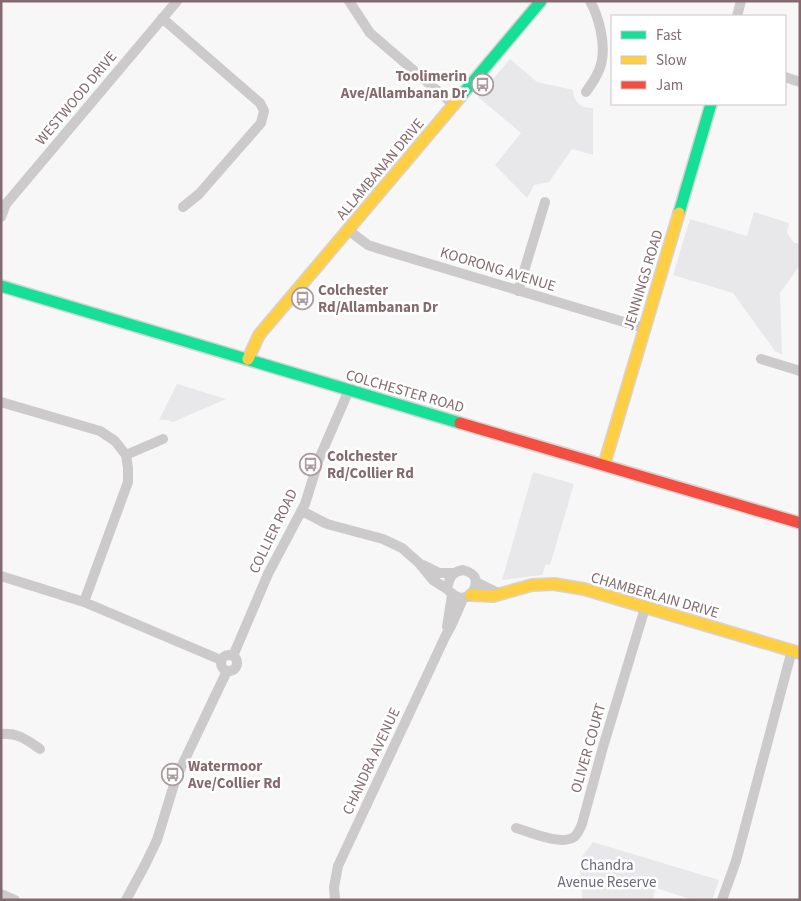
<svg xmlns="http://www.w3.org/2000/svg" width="801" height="901" font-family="'Source Sans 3',sans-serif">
  <rect width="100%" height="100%" fill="#f7f7f7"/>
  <!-- green -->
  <path fill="#e8e8eb" d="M510 59 537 82 573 90C574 103 580 108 593 108V155L572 149 549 182 534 185 527 198 495 165 521 133 478 97Z
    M754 212 789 223 787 233 794 243H800V265L780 293 782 354 775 351 733 293 673 275 690 219 747 236Z
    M177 384 226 399 173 422 167 420H159Z
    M533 472 574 484 550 565 546 564 542 575 502 580Z
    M593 842 719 880 712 900H693L656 888 652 900H583L579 861Z"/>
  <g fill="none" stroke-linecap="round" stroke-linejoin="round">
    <defs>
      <path id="fast" d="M461 96 541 1
        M679 213 711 104
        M1 286 460 423"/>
      <path id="slow" d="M248 359 259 335 461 96
        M604 465 679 213
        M471 595 493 596 532 585 554 584 584 589 800 653"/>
      <path id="jam" d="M460 423 800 523"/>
    </defs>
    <!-- fast casing -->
    <use href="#fast" stroke="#d5d3d3" stroke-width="14"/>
    <!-- slow casing -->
    <use href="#slow" stroke="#d5d3d3" stroke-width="14"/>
    <!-- jam casing -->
    <use href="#jam" stroke="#d5d3d3" stroke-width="14"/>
    <!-- street -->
    <path stroke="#cccacb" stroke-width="10" d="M349 1 370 33 454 105
      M737 16 741 1
      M162 18 260 103 264 111 261 123 199 194 183 207
      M785 77 800 82
      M586 92C593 82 600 72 602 60 605 42 599 17 590 1
      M1 217 6 204 177 1
      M348 230 368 245 380 249 644 328
      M518 291 545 202
      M761 359 800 371
      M1 402 100 431 115 441 126 455 128 468V482L84 602
      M126 455 163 439
      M302 511 327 524 383 539 402 548 419 563 433 580 447 589
      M423 565 439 573H453
      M463 570C479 574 478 583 471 595 461 601 455 597 447 589 449 579 451 572 463 570Z
      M1 576 84 602 221 660
      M476 582 500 594
      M447 627 452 595
      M221 663a8 8 0 1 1 16 0a8 8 0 1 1-16 0Z
      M233 656 268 574 305 504 319 459 349 390
      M1 734C17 732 27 740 40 749
      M516 828C530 832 561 846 574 837 578 834 580 829 582 824L603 747 645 608
      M1 894 15 900
      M126 900 145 865 157 840 176 778 227 671
      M335 900 334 887 338 866 445 637 451 626 463 599
      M722 900 736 861 792 650"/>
    <!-- fast -->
    <use href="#fast" stroke="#16e098" stroke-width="11"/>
    <!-- slow -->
    <use href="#slow" stroke="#ffcf43" stroke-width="11"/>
    <!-- jam -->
    <use href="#jam" stroke="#f24e42" stroke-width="11"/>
  </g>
  <!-- icons -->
  <defs>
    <symbol id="bus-ring" viewBox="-11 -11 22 22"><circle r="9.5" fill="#fff" stroke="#ac9b9f" stroke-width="1.5"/><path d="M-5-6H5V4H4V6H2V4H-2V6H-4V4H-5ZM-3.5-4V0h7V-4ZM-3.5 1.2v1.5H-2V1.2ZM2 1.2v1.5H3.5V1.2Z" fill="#ac9b9f"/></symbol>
  </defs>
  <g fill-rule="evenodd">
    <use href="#bus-ring" x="470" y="72" width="25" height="25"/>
    <use href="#bus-ring" x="290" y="286" width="25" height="25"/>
    <use href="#bus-ring" x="298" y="452" width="25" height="25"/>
    <use href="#bus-ring" x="160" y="762" width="25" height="25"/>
  </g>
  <g text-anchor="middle" stroke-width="5" stroke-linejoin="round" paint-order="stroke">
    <!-- poi labels -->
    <g font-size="15" font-weight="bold" fill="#846a6f" stroke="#fff" text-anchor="start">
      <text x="467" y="81" text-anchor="end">Toolimerin<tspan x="467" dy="17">Ave/Allambanan Dr</tspan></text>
      <text x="318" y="295">Colchester<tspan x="318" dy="17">Rd/Allambanan Dr</tspan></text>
      <text x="327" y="461">Colchester<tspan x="327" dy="17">Rd/Collier Rd</tspan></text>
      <text x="188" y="771">Watermoor<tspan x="188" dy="17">Ave/Collier Rd</tspan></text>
    </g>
    <!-- street labels -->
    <g font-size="15" fill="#846a6f" stroke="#fff">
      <text transform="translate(76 98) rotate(-50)" y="5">WESTWOOD DRIVE</text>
      <text transform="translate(380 169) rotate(-50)" y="5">ALLAMBANAN DRIVE</text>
      <text transform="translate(498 269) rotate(17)" y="5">KOORONG AVENUE</text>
      <text transform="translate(643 280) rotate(-73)" y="5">JENNINGS ROAD</text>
      <text transform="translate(405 391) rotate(16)" y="5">COLCHESTER ROAD</text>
      <text transform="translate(273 531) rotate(-64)" y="5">COLLIER ROAD</text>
      <text transform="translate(655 595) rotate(16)" y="5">CHAMBERLAIN DRIVE</text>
      <text transform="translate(588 748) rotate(-74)" y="5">OLIVER COURT</text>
      <text transform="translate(371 761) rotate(-65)" y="5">CHANDRA AVENUE</text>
    </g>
    <!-- park labels -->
    <g font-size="15" fill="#6c687c" stroke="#fff">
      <text x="607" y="870">Chandra<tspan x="607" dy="17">Avenue Reserve</tspan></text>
    </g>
  </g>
  <!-- border -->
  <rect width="801" height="901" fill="none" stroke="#846a6f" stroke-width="5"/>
  <!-- legend -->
  <rect x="611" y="15" width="175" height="90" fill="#ffffff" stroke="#cec3c5"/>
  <rect x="621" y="31" width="25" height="8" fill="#16e098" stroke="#cec3c5"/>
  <text x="656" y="40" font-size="15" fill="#846a6f">Fast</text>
  <rect x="621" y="56" width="25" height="8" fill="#ffcf43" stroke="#cec3c5"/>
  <text x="656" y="65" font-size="15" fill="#846a6f">Slow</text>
  <rect x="621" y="81" width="25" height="8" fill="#f24e42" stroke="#cec3c5"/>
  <text x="656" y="90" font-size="15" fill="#846a6f">Jam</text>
</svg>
